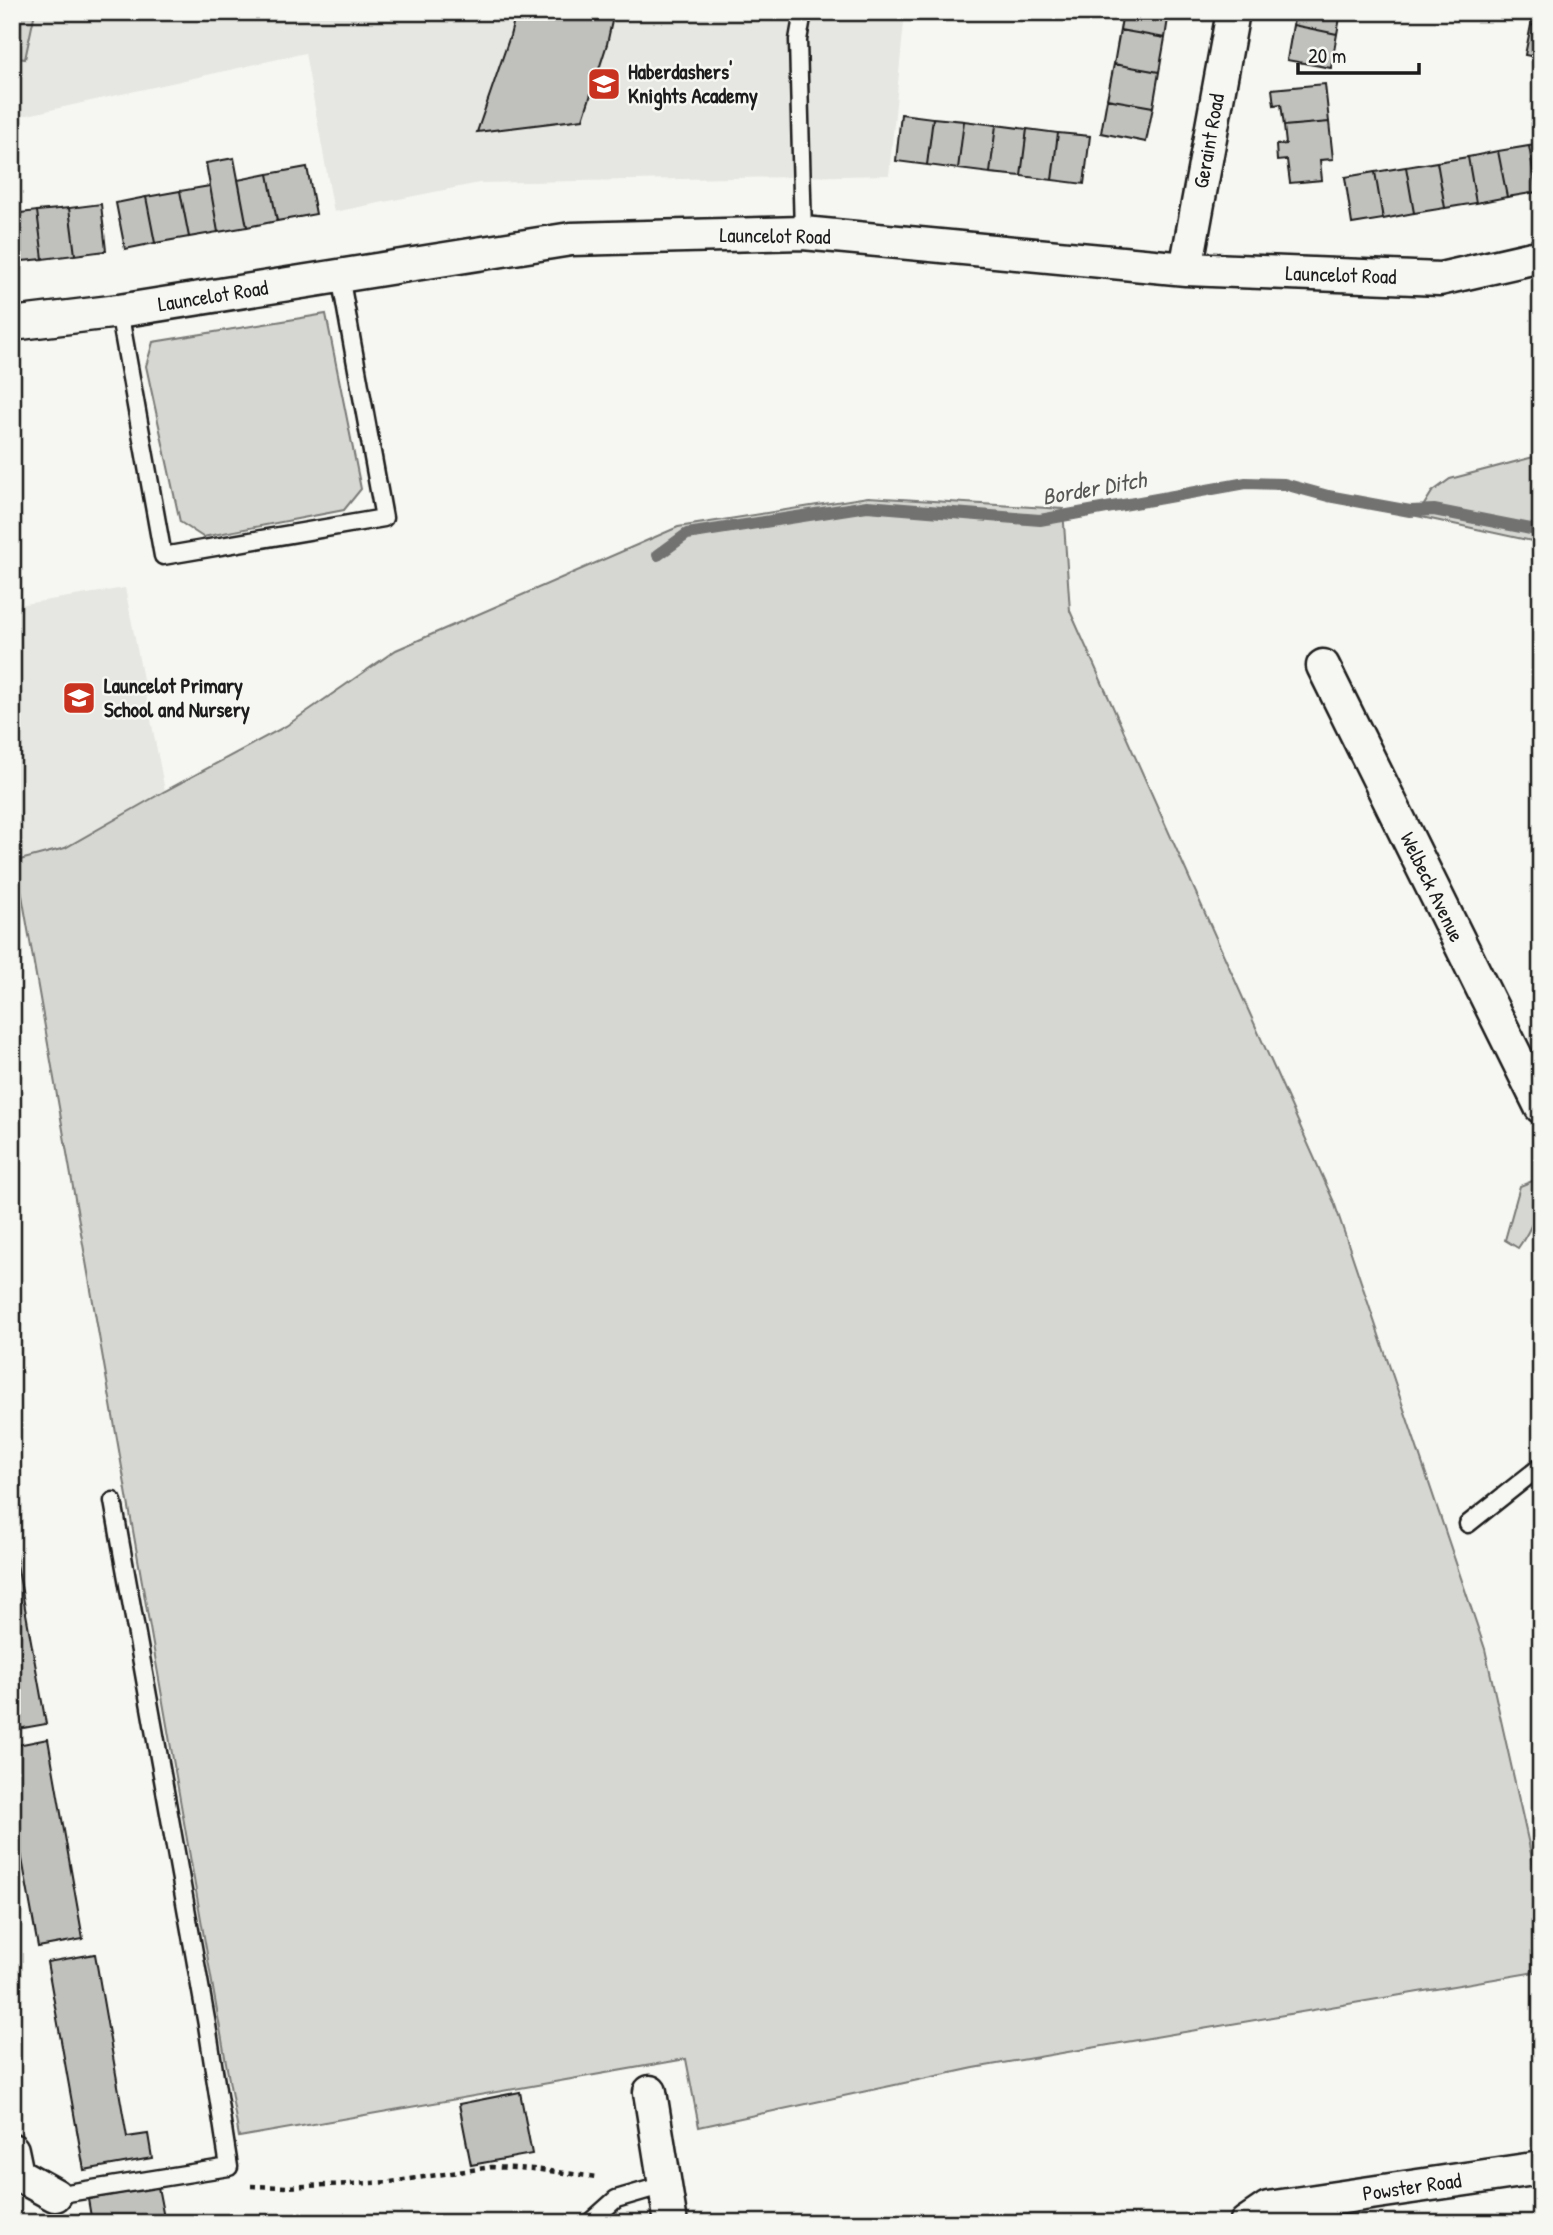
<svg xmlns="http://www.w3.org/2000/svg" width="1553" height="2235" font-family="'Patrick Hand',sans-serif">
  <rect width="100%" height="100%" fill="#f6f6f2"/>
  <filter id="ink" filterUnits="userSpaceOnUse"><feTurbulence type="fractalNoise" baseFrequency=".0143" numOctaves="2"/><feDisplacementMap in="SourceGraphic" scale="14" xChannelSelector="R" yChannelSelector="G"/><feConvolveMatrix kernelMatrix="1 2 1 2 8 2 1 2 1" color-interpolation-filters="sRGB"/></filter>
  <g filter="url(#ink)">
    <!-- built -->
    <path fill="#e6e6e2" d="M12 12H905L889 175 479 183 334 212 305 53 28 115 12 116Z
      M125 588 165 791 65 848 12 860V606Z"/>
    <!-- green -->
    <path fill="#d6d6d2" stroke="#797977" stroke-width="2" d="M12 12H35L25 59 12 57Z
      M326 314 361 489 344 510 203 537 180 522 146 366 153 342Z
      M1541 455V543L1417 516 1432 492 1450 479Z
      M868 497 1063 509 1070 611 1334 1202 1485 1649 1541 1898V1971L974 2068 699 2127 686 2059 239 2137 16 861 65 848 165 791 286 726 396 650 678 527Z
      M1540 1178C1542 1203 1533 1227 1518 1248L1505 1240 1520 1186Z"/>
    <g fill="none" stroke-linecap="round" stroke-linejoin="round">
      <!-- stream -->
      <path stroke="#727271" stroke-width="12" d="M658 555 687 534 867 506 1040 520 1246 483 1284 484 1328 496 1410 511 1434 510 1541 531"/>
    </g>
    <!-- building -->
    <path fill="#c0c0bd" stroke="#1c1c1c" stroke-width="2" d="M516 12H614L607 44 583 119 477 132 510 36Z
      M1123 12H1169L1165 38 1120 30Z
      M1295 12H1341L1337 34 1293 25Z
      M1533 12H1541V27L1531 25Z
      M1293 25 1337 34 1331 68 1287 60Z
      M1531 25 1541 27V58L1525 55Z
      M1120 30 1165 38 1159 72 1114 64Z
      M1114 64 1159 72 1153 107 1107 99Z
      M1325 84 1329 122 1284 126 1281 104 1274 105 1272 89Z
      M1107 99 1153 107 1146 142 1101 133Z
      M901 114 933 118 927 165 896 161Z
      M933 118 964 121 958 169 927 165Z
      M964 121 996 125 990 173 958 169Z
      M1329 122 1333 159 1320 160 1322 180 1290 183 1287 160 1277 161 1276 145 1286 144 1284 126Z
      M996 125 1027 129 1021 176 990 173Z
      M1027 129 1058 133 1052 180 1021 176Z
      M1058 133 1090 136 1084 184 1052 180Z
      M1541 144V192H1537L1529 146Z
      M1529 146 1537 192 1507 197 1498 151Z
      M1498 151 1507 197 1476 203 1468 157Z
      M1468 157 1476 203 1445 208 1437 162Z
      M234 158 247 227 218 232 206 163Z
      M1437 162 1445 208 1414 213 1406 167Z
      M307 167 316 214 277 221 268 174Z
      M1406 167 1414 213 1383 219 1375 172Z
      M1375 172 1383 219 1352 224 1345 177Z
      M268 174 277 221 247 227 238 180Z
      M210 186 218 232 189 237 180 191Z
      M180 191 189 237 155 243 146 197Z
      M146 197 155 243 125 249 116 203Z
      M101 204 106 251 75 255 69 208Z
      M69 208 75 255 43 259 37 211Z
      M37 211 43 259 12 262V214Z
      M12 1536 46 1724 12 1730Z
      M48 1739 83 1939 38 1947 12 1804V1746Z
      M95 1954 127 2137 148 2134 152 2158 84 2170 47 1962Z
      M520 2092 532 2154 471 2165 459 2104Z
      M158 2187 165 2223H92L88 2199Z"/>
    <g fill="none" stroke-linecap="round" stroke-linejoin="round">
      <defs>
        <path id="lane" d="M803 12 798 40 803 233
          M119 311 163 556 384 518 340 276
          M1468 1524 1541 1466
          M55 2195 229 2167 207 2025 113 1501
          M589 2223 616 2199 664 2185"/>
        <path id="street" d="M1186 269 1233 12
          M12 324 119 311 571 239 803 233 1186 269 1440 279 1541 256
          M1323 666 1541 1107
          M650 2092 671 2223
          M12 2150 17 2174 55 2195
          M1246 2223 1268 2208 1541 2168"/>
      </defs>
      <!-- lane casing -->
      <use href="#lane" stroke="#1c1c1c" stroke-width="21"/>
      <!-- street casing -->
      <use href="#street" stroke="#1c1c1c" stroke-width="37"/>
      <!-- path -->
      <path stroke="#1c1c1c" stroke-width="4.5" stroke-dasharray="5 5" stroke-linecap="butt" d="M251 2186 287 2187 390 2182 492 2167 533 2169 597 2177"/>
      <!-- lane -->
      <use href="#lane" stroke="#f6f6f2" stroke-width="16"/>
      <!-- street -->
      <use href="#street" stroke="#f6f6f2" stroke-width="32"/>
    </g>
  </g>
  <!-- icons -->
  <defs>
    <symbol id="school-square" viewBox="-11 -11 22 22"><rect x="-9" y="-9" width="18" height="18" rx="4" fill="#c8321e" stroke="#f6f6f2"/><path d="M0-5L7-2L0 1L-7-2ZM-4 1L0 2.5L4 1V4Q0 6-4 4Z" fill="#fff"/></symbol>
  </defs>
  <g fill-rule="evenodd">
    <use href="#school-square" x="585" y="65" width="38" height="38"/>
    <use href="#school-square" x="60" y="679" width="38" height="38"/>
  </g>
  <g text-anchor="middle" stroke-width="5" stroke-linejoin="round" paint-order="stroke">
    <!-- poi labels -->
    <g font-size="21" font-weight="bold" fill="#1c1c1c" stroke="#f6f6f2" text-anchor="start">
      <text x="628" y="79">Haberdashers'<tspan x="628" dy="24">Knights Academy</tspan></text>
      <text x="104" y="693">Launcelot Primary<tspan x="104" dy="24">School and Nursery</tspan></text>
    </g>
    <!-- street labels -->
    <g font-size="21" fill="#1c1c1c" stroke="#f6f6f2">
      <text transform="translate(1209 141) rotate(-80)" y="7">Geraint Road</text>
      <text transform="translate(775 236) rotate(1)" y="7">Launcelot Road</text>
      <text transform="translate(1341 275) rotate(2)" y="7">Launcelot Road</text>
      <text transform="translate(213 296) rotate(-9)" y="7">Launcelot Road</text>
      <text transform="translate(1432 887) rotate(64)" y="7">Welbeck Avenue</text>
      <text transform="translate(1412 2187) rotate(-8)" y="7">Powster Road</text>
    </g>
    <!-- water labels -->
    <g font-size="23" font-style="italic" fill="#565654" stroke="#f6f6f2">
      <text transform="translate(1094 488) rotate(-10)" y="8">Border Ditch</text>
    </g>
  </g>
  <!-- margin -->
  <rect width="1553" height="2235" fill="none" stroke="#f6f6f2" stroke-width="42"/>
  <rect x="21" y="21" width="1511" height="2193" fill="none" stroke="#1c1c1c" stroke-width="2.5" filter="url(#ink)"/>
  <!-- scale -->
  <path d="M1298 63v10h121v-10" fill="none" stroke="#1c1c1c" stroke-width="3.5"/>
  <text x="1308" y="63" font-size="21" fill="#1c1c1c" stroke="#f6f6f2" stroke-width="5" paint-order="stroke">20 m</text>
</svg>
